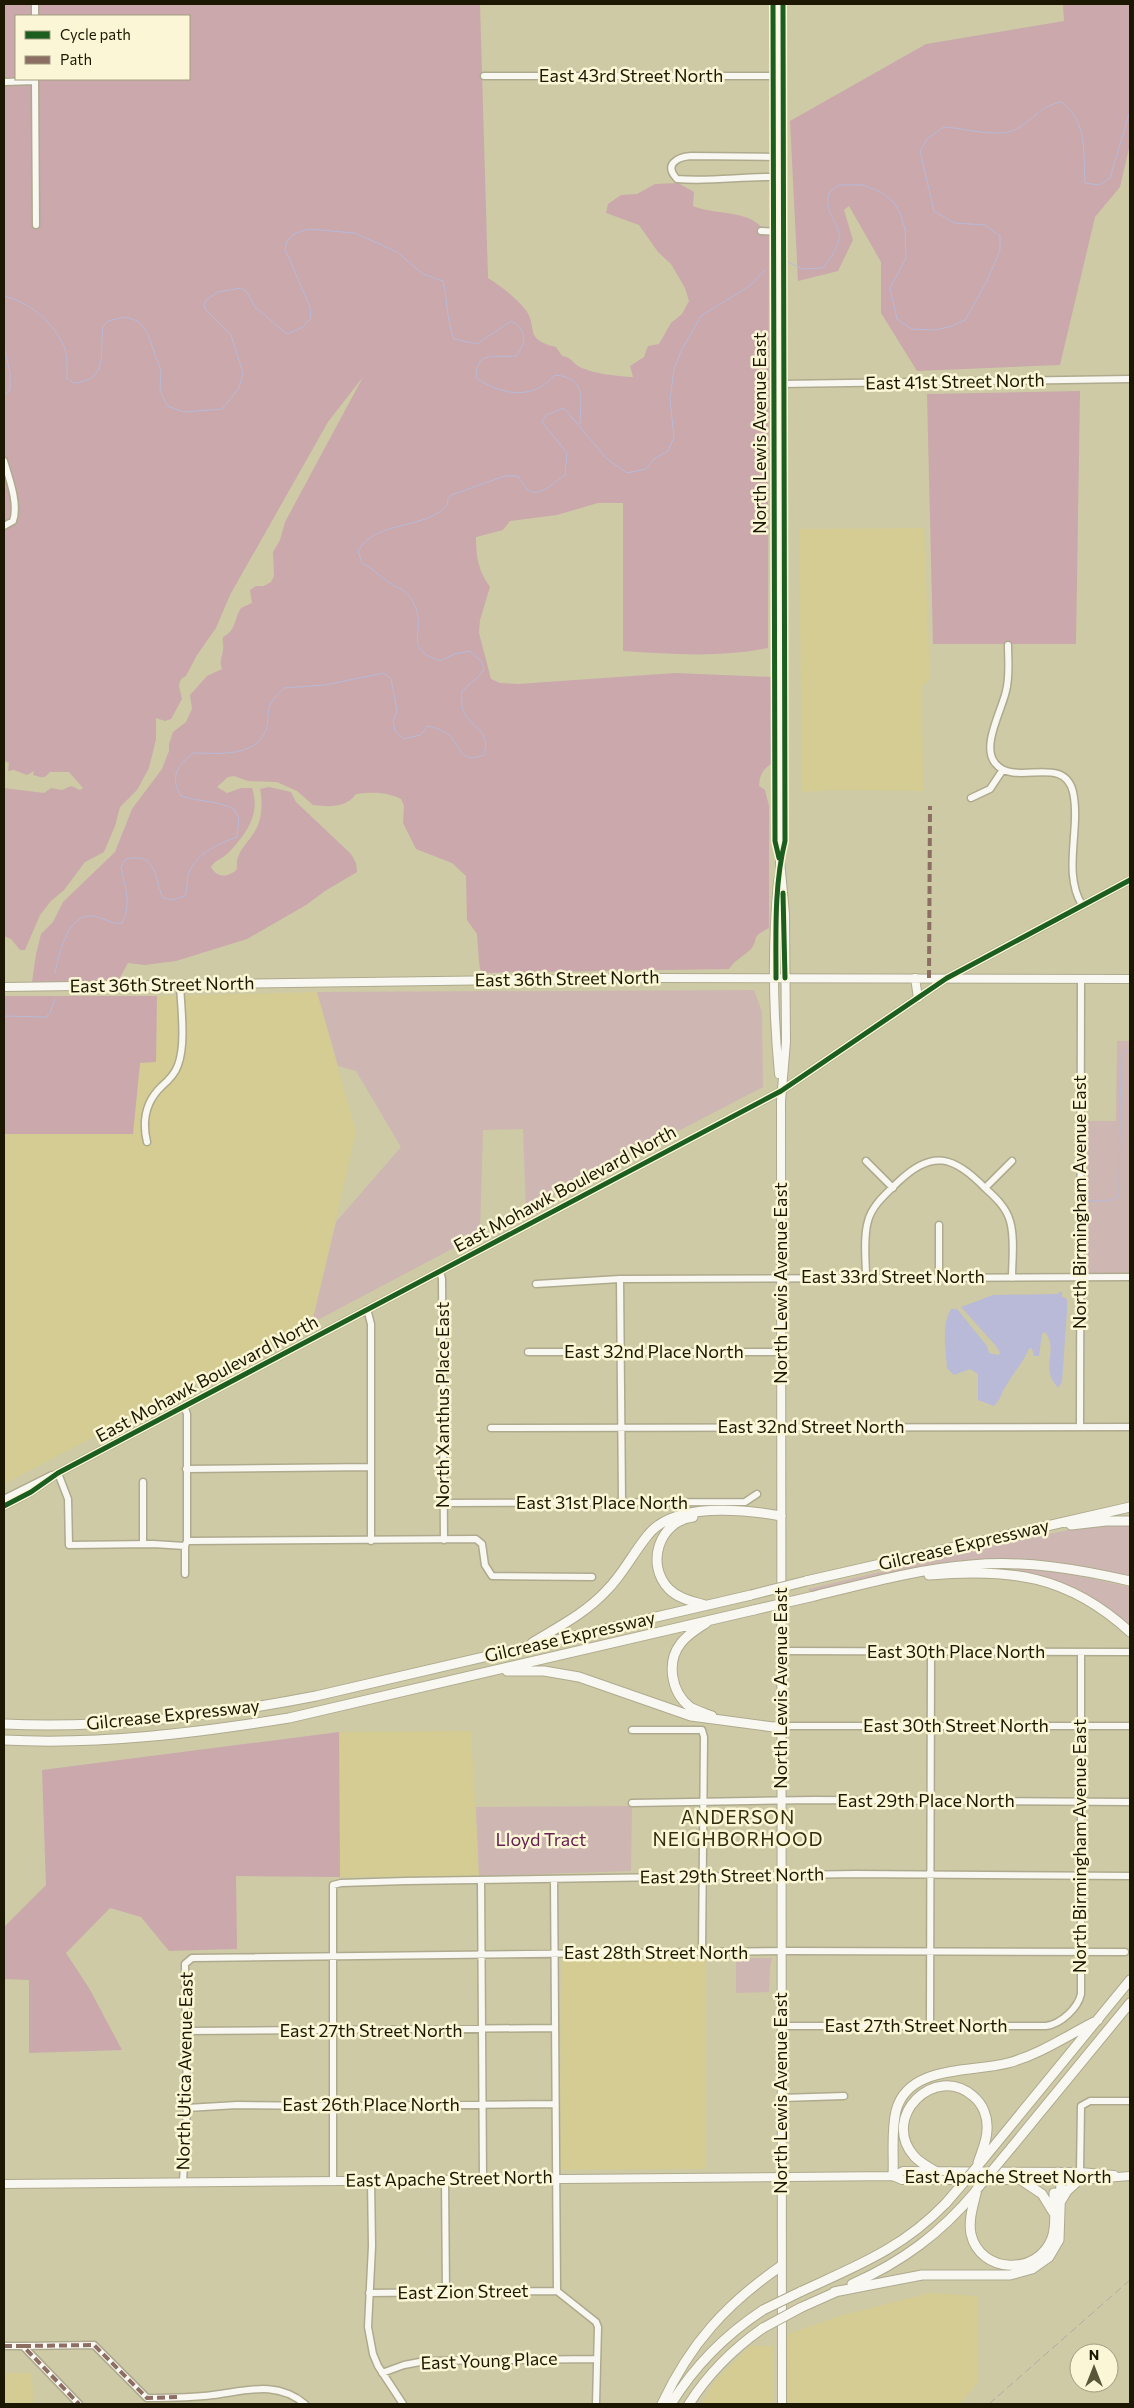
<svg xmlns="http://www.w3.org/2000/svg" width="1134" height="2408" font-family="Commissioner,sans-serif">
  <rect width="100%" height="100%" fill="#cecaa6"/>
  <!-- built -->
  <path fill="#d4cc92" d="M924 528 930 679 922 686 923 791 837 790 802 792 799 529Z
    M317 992 356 1132 312 1323 4 1484V1134H133L140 1062 156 1061 157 996Z
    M471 1731 479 1876 340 1877 339 1732Z
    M561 1959H705V2169L560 2170Z
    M929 2293 978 2296V2383L959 2404H788V2334L840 2316Z
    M750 2346H773V2404H702L714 2382Z
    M4 2373H32L33 2404H4Z"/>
  <!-- green -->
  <path fill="#ceb6b3" d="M754 990 762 1012 763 1087 526 1210 523 1129 483 1130 480 1234 312 1323 336 1222 401 1147 356 1071 338 1066 317 992Z
    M1117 1041H1130V1273H1087L1088 1121H1116Z
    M1094 1525H1130V1578C1092 1571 1052 1560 1013 1559 944 1558 877 1577 810 1593L808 1589 1008 1542Z
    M1014 1568 1061 1572 1130 1587V1629L1107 1610 1014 1571Z
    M632 1806 631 1871 479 1876 476 1807Z
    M736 1958H772L770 1967 769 1992 736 1993Z"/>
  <!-- forest -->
  <path fill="#caa8ac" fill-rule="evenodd" d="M4 4H480L488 278C502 287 514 296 524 308 540 326 521 339 556 347L562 356C571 357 572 362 578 366 589 373 621 377 633 377L630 366 644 357 648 346 659 344 671 323 682 314 689 301 685 288 671 264 658 252 639 225 606 213 608 204 621 195 637 194 655 184 678 183 694 192 693 206C720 217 751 207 769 236L768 648C720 658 671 654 623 651V503H598L557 515 510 521 503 530 476 537C476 556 478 571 490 587L480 620 479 633 491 679 500 683 518 684 675 673 772 677 771 764C762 770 760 775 759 786L765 790 769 806V928C749 938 760 937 751 949 744 956 735 960 729 969L484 973 480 969 479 961 477 934 467 920 466 876 452 863 416 849 403 823 404 806 401 799C386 792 372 792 356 794 346 808 329 807 313 805L297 791 277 782 248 781 234 776 228 777 217 787 227 793 241 788H252C261 814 246 834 229 852 223 859 216 859 211 867 217 879 230 877 237 869 235 852 247 845 255 831 262 821 263 801 260 789L269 787 291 792 296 802 351 854 356 863 357 872 325 891 306 905 247 939 176 961 145 965 128 963 118 981 32 982 36 954 41 934 53 922 63 902 115 852 132 809 162 769 169 751V744L173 732 186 722 192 709 190 695 207 676 222 669C219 661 222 658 223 650 224 646 222 642 223 637 236 631 234 619 241 608L252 603 250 590 256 586H264L271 582 274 576 273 552 280 540 285 522 363 377 328 422 230 595 216 628 197 655 186 676 181 679 179 686 182 699 171 719 165 721 156 718V739L149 768 137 790 120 807 115 826 104 852 85 862 64 890 51 901 40 915 25 950H20L11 939 4 936V788L44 793 51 788 62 790 71 786 80 790 83 788 69 772H50C43 780 42 777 33 775L34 771 27 775 14 770 8 771 9 763 4 761ZM16 16H189V79H16Z
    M1063 4H1130V144L1120 187 1095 217 1060 365 917 371 881 313V262L849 206 844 210 853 240 838 271 798 281 790 121 926 44 1064 21Z
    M1080 391 1076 644H933L927 394Z
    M4 996H157L156 1062 140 1063 133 1134H4Z
    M339 1732 340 1877 236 1876 237 1949 169 1951 141 1917 110 1908 66 1953 89 1988 122 2050 29 2053V1980L4 1979V1927L46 1885 42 1770Z"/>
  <!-- water -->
  <path fill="#b8bad8" d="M1062 1291V1297L1067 1299V1310L1062 1382 1058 1388C1056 1384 1052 1381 1051 1377 1045 1362 1057 1347 1045 1332L1042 1334 1039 1356H1034L1032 1348 1029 1349C1023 1363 1013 1373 1006 1386 1001 1393 1001 1399 994 1406L978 1400V1374L970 1369 954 1375 947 1368C946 1350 941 1325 951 1309H957L987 1346 989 1353 998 1355 1000 1353 996 1346 961 1307 993 1295 1057 1294Z"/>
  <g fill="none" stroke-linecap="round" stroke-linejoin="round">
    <!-- stream -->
    <path stroke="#b8bad8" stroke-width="1" d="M788 262 803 269 823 268C860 221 821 227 829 193L839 185H863L883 193 894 203 900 213 905 229 906 258 890 288 897 319 912 329 936 330 952 326 965 320 986 283 1000 250V236L985 225 954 223 934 211 920 151 927 139 944 127C965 128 1002 140 1020 127 1037 116 1040 106 1062 102 1088 124 1083 151 1085 183L1099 185 1110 178 1130 111
      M4 296C29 302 51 320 63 344 68 353 67 369 67 379L74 383C110 380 99 352 103 327L108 321 125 317 138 321 147 332 161 371 160 390 167 406 184 412 222 409 239 388 243 373 231 335 206 310 204 305 206 300 218 292 241 288 246 291 255 307 287 334 303 327 311 318 310 307 285 249 287 241 294 234 308 229 355 233 397 252 423 274 443 281C448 301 446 319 454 339L477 344 511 321C527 329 527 343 516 356 496 358 476 349 476 378 502 395 532 401 555 375 588 378 580 399 580 424
      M4 347 10 372V390L4 395
      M55 973C59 955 67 913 93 916 103 917 112 925 122 923 132 904 125 887 121 867L126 859C158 852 154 878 163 898L172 900 185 896C187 889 187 883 188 876 194 854 218 844 237 837L239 818 234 809C216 800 199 802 181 796 169 776 178 766 193 753 218 753 255 758 266 730 269 721 267 710 271 703 273 698 280 692 284 688L325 685 384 673 391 679 397 711 393 721 395 731 404 739 420 735 428 726C435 728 444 730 450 736 461 748 461 764 484 755 491 729 472 729 463 711 461 706 462 696 462 691L478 677 484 669 481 661 470 651 455 654 440 661C400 648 429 631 413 602 405 587 398 590 387 581 378 575 372 568 362 563L358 551C376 519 426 531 448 504L447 501 451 495 505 476H518C521 480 524 486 527 489 538 500 556 481 565 475L567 453 542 422 546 415 564 408 606 458 627 473 646 469 654 459 668 451 674 437 670 400 674 369 681 351 701 316 751 285 766 269
      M4 1016 46 1017 50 1013 55 999
      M1085 1270V1201L1111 1200 1119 1196 1121 1058 1125 1051 1130 1050"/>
    <defs>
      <path id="minor" d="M35 4V16
        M484 76H779
        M35 79 36 225
        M4 82 35 81
        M778 177C744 176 711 182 677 179 663 164 678 157 691 156L779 157
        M761 231 779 232
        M780 384 1130 379
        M4 461C9 478 19 504 13 521L4 526
        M1008 645C1008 660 1010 676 1006 691 1002 710 981 746 995 763 1014 788 1064 753 1073 792 1081 829 1062 872 1082 905
        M971 798 990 789 1002 771
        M147 1142C142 1121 145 1102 162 1086 169 1080 175 1074 178 1065 186 1044 181 1008 180 984
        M866 1161 893 1188
        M985 1188 1012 1161
        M939 1225V1277
        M440 1271 442 1279 444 1540
        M866 1278C866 1260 863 1238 868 1221 872 1205 887 1193 898 1182 932 1149 954 1156 985 1188 995 1197 1006 1207 1010 1221 1015 1238 1012 1260 1012 1278
        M620 1279 622 1502
        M536 1284 620 1279 1130 1277
        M367 1309 371 1324V1541
        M528 1352H781
        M184 1406 187 1414V1541L185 1546V1574
        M1080 1426 1081 979
        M491 1428 1130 1427
        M186 1469 371 1467
        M58 1473 68 1499 69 1545 153 1544 185 1546
        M143 1482V1544
        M4 1499 52 1475
        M444 1503 745 1502 757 1494
        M4 1506 31 1492 58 1473 781 1091 947 978 1130 880
        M187 1541 476 1539 482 1544 485 1565 492 1576 592 1577
        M781 1651 1130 1652
        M781 1726H1130
        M632 1730H702L704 1737 702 1952
        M632 1803 814 1800 1130 1802
        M554 1879 557 2291 596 2322 598 2327 596 2404
        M481 1881 483 2179
        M781 2026H1046C1061 2024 1078 2008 1081 1994V1652
        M930 2026 931 1652
        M187 2031 555 2028
        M781 2098 844 2096
        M187 2108 237 2105 333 2106 555 2104
        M1080 2172 1081 2106 1090 2101H1130
        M445 2179 446 2292
        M371 2180 372 2246 368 2327 373 2354 378 2366 403 2404
        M333 2181V1885L341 1883 406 1881 855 1874 1130 1876
        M183 2182 187 2108 185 1964 192 1958 790 1951 1125 1952
        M369 2293 557 2291
        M4 2346H23L79 2404
        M23 2346 94 2345 147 2398C169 2398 191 2398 213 2395 246 2391 276 2380 305 2404
        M382 2373 404 2365 425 2361 597 2359"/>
      <path id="major" d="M778 4 780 864
        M780 861 785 914 786 1042 781 1101 782 2404
        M778 881C772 944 773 1011 779 1074
        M915 978 918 998
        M4 987 660 978 1130 979
        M893 2176 903 2171 1080 2172 1114 2175
        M4 2184 893 2176 902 2180H1079L1130 2176"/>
      <path id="highway" d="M693 1517C659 1521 645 1565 669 1589 679 1599 692 1601 705 1605
        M1071 1525 1106 1521H1130
        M929 1575C1010 1568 1068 1575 1130 1632
        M806 1581 1130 1507
        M810 1597C864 1584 917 1569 971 1565 1025 1560 1078 1569 1130 1581
        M706 1623C697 1629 688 1634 681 1643 666 1662 671 1692 690 1707 697 1711 704 1713 712 1716
        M532 1643C558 1627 586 1613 607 1590 623 1574 633 1553 648 1535 674 1502 743 1509 781 1516
        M507 1671H544L579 1677 691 1716 773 1727 781 1726
        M4 1724C108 1729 214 1716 316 1696L751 1595
        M4 1740C100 1745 195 1733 289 1718L754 1610
        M1011 2148 1130 2003
        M976 2168 1130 1980
        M935 2171C928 2167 919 2162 914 2156 880 2117 935 2063 973 2096 983 2104 988 2117 987 2130 987 2141 981 2153 978 2163
        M893 2176C894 2155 891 2131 896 2111 908 2064 972 2073 1008 2063 1041 2054 1068 2035 1098 2020
        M1021 2180 1042 2194 1053 2212
        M977 2189C974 2203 968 2219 971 2234 980 2274 1038 2276 1052 2238 1057 2225 1054 2207 1054 2193
        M1061 2201 1067 2191 1079 2180
        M852 2284C902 2262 941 2233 976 2191
        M800 2292C856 2266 902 2249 946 2203
        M834 2292 922 2275H1010L1032 2269 1049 2257 1059 2240 1061 2180 1058 2172
        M800 2308 838 2291
        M662 2404C690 2344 726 2304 781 2266
        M671 2404C695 2365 725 2335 763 2310
        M689 2404C708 2374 733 2349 763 2328"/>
    </defs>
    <!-- minor casing -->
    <use href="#minor" stroke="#aeaa8d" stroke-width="9"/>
    <!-- major casing -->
    <use href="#major" stroke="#aeaa8d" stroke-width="10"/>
    <!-- highway casing -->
    <use href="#highway" stroke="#aeaa8d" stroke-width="11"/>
    <!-- minor -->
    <use href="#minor" stroke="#f8f7f2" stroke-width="6"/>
    <!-- major -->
    <use href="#major" stroke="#f8f7f2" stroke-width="8"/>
    <!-- highway -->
    <use href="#highway" stroke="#f8f7f2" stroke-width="9"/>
    <!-- rail -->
    <path stroke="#afada4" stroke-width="1" stroke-dasharray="8 4" stroke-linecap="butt" d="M989 2404 1130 2280"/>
    <defs>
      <path id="highway-bridge" d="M751 1595 806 1581
        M754 1610 810 1597
        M977 2189 1011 2148
        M946 2203 976 2168
        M763 2310 800 2292
        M763 2328 800 2308"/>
    </defs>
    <!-- highway-bridge casing -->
    <use href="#highway-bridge" stroke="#aeaa8d" stroke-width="11" stroke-linecap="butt"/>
    <!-- highway-bridge -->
    <use href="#highway-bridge" stroke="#f8f7f2" stroke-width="9"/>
    <!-- quiet -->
    <path stroke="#8d6e63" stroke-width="4" stroke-dasharray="8 4" stroke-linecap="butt" d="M929 978 930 806
      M4 2346H23L79 2404
      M23 2346 94 2345 147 2398 181 2397"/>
    <defs>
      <path id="cycleway" d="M773 4 775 841 779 858
        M783 893 785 978
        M776 978C776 932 774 886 785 841L783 4
        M4 1506 31 1492 58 1473 781 1091 947 978 1130 880"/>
    </defs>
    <!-- cycleway casing -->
    <use href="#cycleway" stroke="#fbf7d6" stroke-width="8"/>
    <!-- cycleway -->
    <use href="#cycleway" stroke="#1b5e20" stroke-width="5"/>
  </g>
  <g text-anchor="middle" stroke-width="5" stroke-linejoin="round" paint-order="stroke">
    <!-- street labels -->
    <g font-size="18" fill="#1b1700" stroke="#fbf7d6">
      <text x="631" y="82">East 43rd Street North</text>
      <text transform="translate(955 382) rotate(-1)" y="6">East 41st Street North</text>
      <text transform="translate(760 433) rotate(-90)" y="6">North Lewis Avenue East</text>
      <text transform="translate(567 979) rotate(-1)" y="6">East 36th Street North</text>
      <text transform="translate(162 985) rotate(-1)" y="6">East 36th Street North</text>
      <text transform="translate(565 1189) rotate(-28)" y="6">East Mohawk Boulevard North</text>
      <text transform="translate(1080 1202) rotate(-90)" y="6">North Birmingham Avenue East</text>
      <text x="893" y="1283">East 33rd Street North</text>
      <text transform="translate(781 1283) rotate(-90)" y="6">North Lewis Avenue East</text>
      <text x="654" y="1358">East 32nd Place North</text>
      <text transform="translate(207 1379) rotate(-28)" y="6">East Mohawk Boulevard North</text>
      <text transform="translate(443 1405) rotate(-90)" y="6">North Xanthus Place East</text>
      <text x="811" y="1433">East 32nd Street North</text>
      <text x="602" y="1509">East 31st Place North</text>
      <text transform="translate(964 1545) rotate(-13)" y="6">Gilcrease Expressway</text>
      <text transform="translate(570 1637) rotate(-13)" y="6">Gilcrease Expressway</text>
      <text x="956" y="1658">East 30th Place North</text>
      <text transform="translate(781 1688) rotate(-90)" y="6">North Lewis Avenue East</text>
      <text transform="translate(173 1715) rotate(-6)" y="6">Gilcrease Expressway</text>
      <text x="956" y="1732">East 30th Street North</text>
      <text x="926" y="1807">East 29th Place North</text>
      <text transform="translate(1080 1846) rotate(-90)" y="6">North Birmingham Avenue East</text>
      <text transform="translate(732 1876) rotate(-1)" y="6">East 29th Street North</text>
      <text x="656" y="1959">East 28th Street North</text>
      <text x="916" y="2032">East 27th Street North</text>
      <text x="371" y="2037">East 27th Street North</text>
      <text transform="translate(185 2071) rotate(-89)" y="6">North Utica Avenue East</text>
      <text transform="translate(781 2093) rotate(-90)" y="6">North Lewis Avenue East</text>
      <text x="371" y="2111">East 26th Place North</text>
      <text x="1008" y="2183">East Apache Street North</text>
      <text transform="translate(449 2179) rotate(-1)" y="6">East Apache Street North</text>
      <text transform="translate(463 2292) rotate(-1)" y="6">East Zion Street</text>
      <text transform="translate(489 2361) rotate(-2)" y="6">East Young Place</text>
    </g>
    <!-- park labels -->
    <g font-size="18" fill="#662151" stroke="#fbf7d6">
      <text x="541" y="1846">Lloyd Tract</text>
    </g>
    <!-- neighbourhood labels -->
    <g font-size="19" letter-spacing="1" fill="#342f0c" stroke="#fbf7d6">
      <text x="738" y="1824">ANDERSON<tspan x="738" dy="22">NEIGHBORHOOD</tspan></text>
    </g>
  </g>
  <!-- border -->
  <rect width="1134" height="2408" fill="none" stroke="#1b1700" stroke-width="10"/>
  <!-- legend -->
  <rect x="15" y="15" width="175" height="65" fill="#fbf7d6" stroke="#a19d80"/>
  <rect x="25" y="31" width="25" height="8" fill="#1b5e20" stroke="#a19d80"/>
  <text x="60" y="40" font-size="15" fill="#1b1700">Cycle path</text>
  <rect x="25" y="56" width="25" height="8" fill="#8d6e63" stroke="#a19d80"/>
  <text x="60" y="65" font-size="15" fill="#1b1700">Path</text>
  <!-- north arrow -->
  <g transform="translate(1094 2368)"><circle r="24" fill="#fbf7d6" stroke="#a19d80"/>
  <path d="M0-4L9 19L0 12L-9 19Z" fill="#5a563a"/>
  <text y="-8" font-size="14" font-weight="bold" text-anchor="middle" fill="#1b1700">N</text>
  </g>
</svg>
